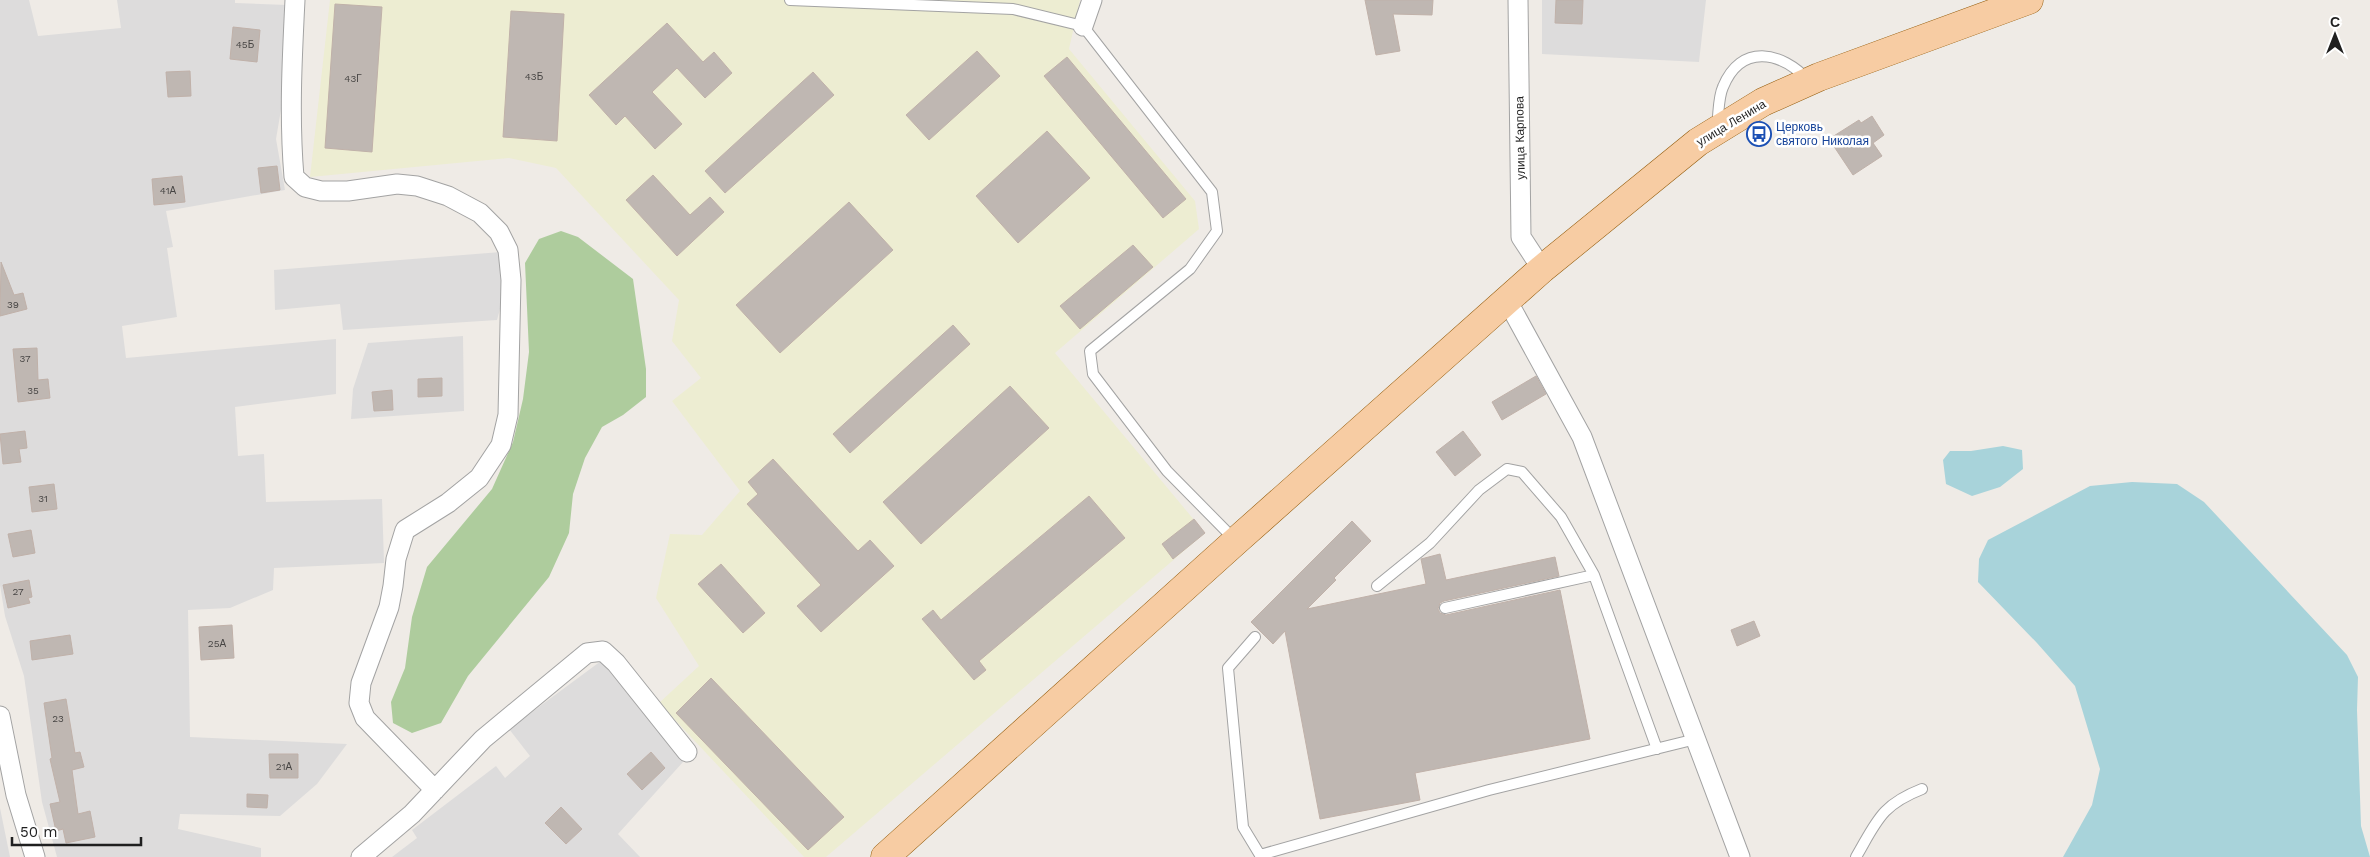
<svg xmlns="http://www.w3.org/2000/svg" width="2370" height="857" font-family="'Work Sans',sans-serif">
  <rect width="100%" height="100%" fill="#efebe6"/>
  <!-- residential -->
  <path fill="#dddcdc" d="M0 0H29L38 36 121 28 117 0H235V3L287 5 283 98 276 139 285 190 166 211 173 247 167 248 177 317 122 326 126 358 336 339V394L235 407 238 456 264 454 266 502 382 499 384 563 274 568 273 590 230 608 188 610 190 737 347 744 317 784 280 816 180 814 178 829 261 848V857H57L42 802 24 676 5 616 0 585Z
    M1542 0H1706L1699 62 1542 54Z
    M501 252 504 294 497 320 343 330 340 304 275 310 274 270Z
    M463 336 464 411 351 419 353 389 368 343Z
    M601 661 683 762 618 834 640 857H392L417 838 412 830 496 766 505 778 530 756 509 729Z
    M0 808 10 857H0Z"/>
  <!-- farmland -->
  <path fill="#ededd2" d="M330 0H1080L1069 49 1195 201 1199 229 1055 353 1205 533 826 857H804L659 703 699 666 656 598 670 534 702 535 740 491 672 401 701 378 672 341 679 300 556 168 509 158 310 177Z"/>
  <!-- forest -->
  <path fill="#aecc9d" d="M561 231 578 237 633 279 646 369V397L623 415 602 427 585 458 573 494 569 533 549 577 468 676 441 723 412 733 393 723 391 702 405 668 412 617 427 567 492 489 513 442 523 399 529 352 525 263 539 239Z"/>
  <!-- water -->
  <path fill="#a8d3da" d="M2003 446 2022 450 2023 469 2000 487 1972 496 1946 484 1943 460 1950 451H1971Z
    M2132 482 2177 484 2204 502 2347 655 2358 677 2357 710 2361 826 2370 857H2063L2092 805 2100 769 2075 686 2037 643 1978 582 1979 559 1988 540 2090 486Z"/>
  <!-- building -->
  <path fill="#bfb7b2" stroke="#c0b1a9" d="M1365 0H1433L1432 15 1393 14 1400 51 1376 55Z
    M1556 0H1583L1582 24 1555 23Z
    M335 4 382 7 372 152 325 148Z
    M511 11 564 14 557 141 503 137Z
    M667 23 703 62 714 52 732 73 705 98 677 68 652 92 682 124 655 149 625 116 616 125 589 95Z
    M233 27 260 30 257 62 230 59Z
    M977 51 1000 76 929 140 906 115Z
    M1067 57 1186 199 1163 218 1044 76Z
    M190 71 191 96 168 97 166 72Z
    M813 72 834 95 725 193 705 171Z
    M1872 116 1884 135 1873 143 1882 156 1853 175 1829 139 1859 120 1861 123Z
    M1047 131 1090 178 1018 243 976 196Z
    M277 166 280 190 261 193 258 168Z
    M653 175 690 215 710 197 724 212 677 256 626 200Z
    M182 176 185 202 154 205 152 179Z
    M849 202 893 250 780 353 736 305Z
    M1133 245 1153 267 1080 329 1060 306Z
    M1 262 14 295 23 293 27 309 0 316Z
    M953 325 970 344 850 453 833 434Z
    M37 348 38 380 48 379 50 398 18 402 13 349Z
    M1536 376 1546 394 1502 420 1492 402Z
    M442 378V396L418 397V379Z
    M1010 386 1049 428 921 544 883 502Z
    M392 390 393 410 374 411 372 392Z
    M25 431 27 448 19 449 21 462 3 464 0 434Z
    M1463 431 1481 455 1455 476 1436 452Z
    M773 459 858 551 870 540 894 566 821 632 797 606 821 585 747 504 758 494 748 482Z
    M54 484 57 509 32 512 29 487Z
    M1089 496 1125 538 979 661 986 670 974 680 922 619 933 610 941 620Z
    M1194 519 1205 533 1173 559 1162 544Z
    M1352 521 1371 541 1334 578 1336 580 1307 609 1426 584 1421 559 1440 554 1446 580 1555 557 1559 576 1444 601 1440 603 1438 609 1440 613 1446 615 1560 590 1590 739 1415 773 1420 800 1320 819 1285 631 1273 644 1251 622Z
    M31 530 35 553 13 557 8 534Z
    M721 564 765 613 743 633 698 584Z
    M29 580 32 597 28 598 30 603 8 608 3 585Z
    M1754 621 1760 636 1737 646 1731 630Z
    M232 625 234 658 201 660 199 627Z
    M70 635 73 654 32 660 30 641Z
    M711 678 844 817 808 850 676 713Z
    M66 699 75 753 80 752 84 767 72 770 78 814 90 811 95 837 66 843 63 829 56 831 50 804 60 802 50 759 52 758 44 703Z
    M651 752 665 768 642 790 627 774Z
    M269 754H298V778H270Z
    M247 794 268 795 267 808 247 807Z
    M561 807 582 829 566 844 545 823Z"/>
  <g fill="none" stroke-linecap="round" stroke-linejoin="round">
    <defs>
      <path id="lane" d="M790 0 1013 9 1083 26 1212 192 1217 231 1190 269 1090 351 1093 374 1167 471 1235 540
        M1717 125C1719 113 1718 98 1723 87 1741 43 1781 51 1809 81
        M1377 586 1430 543 1479 490 1507 469 1522 472 1561 517 1594 575 1657 749
        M1445 608 1594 575
        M1255 637 1228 668 1243 827 1260 855 1489 790 1696 739
        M1856 857C1877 821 1881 805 1922 789"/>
      <path id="street" d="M295 0C292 59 289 118 294 177L305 187 321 191H348L397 184 417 186 448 196 480 213 499 232 508 250 511 280 508 415 501 445 479 478 448 503 405 530 396 559 393 586 389 607 361 683 359 703 365 718 435 790
        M1518 0 1521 237 1542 269
        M1083 26 1092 0
        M1508 302 1582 437 1740 857
        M0 716 16 795 35 857
        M361 857 412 814 483 739 587 653 603 651 616 663 687 752"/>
      <path id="primary" d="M885 857 1236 541 1542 269 1698 142 1763 102 1819 77 2029 0"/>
    </defs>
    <!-- lane casing -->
    <use href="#lane" stroke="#a3a3a3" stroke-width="12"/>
    <!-- street casing -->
    <use href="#street" stroke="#a3a3a3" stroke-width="21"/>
    <!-- primary casing -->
    <use href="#primary" stroke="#915908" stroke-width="29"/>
    <!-- lane -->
    <use href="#lane" stroke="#fff" stroke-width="10"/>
    <!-- street -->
    <use href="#street" stroke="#fff" stroke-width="19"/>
    <!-- primary -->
    <use href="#primary" stroke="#f7cca3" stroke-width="28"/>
  </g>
  <!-- icons -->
  <defs>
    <symbol id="bus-ring" viewBox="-11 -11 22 22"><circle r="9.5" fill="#fff" stroke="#1a4fb4" stroke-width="1.5"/><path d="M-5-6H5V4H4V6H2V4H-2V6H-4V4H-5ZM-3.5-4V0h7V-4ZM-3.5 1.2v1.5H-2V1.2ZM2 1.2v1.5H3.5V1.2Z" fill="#1a4fb4"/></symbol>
  </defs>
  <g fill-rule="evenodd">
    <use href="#bus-ring" x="1745" y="120" width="28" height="28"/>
  </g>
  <g text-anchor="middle" stroke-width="5" stroke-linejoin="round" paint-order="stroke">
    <!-- number labels -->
    <g font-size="10" fill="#474544">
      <text x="245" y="48">45Б</text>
      <text x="534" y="80">43Б</text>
      <text x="353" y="82">43Г</text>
      <text x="168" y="194">41А</text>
      <text x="13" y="308">39</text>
      <text x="25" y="362">37</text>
      <text x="33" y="394">35</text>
      <text x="43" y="502">31</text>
      <text x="18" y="595">27</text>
      <text x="217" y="647">25А</text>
      <text x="58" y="722">23</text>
      <text x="284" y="770">21А</text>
    </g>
    <!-- street labels -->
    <g font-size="12" fill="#1f1f1f" stroke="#fff">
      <text transform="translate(1731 123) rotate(-31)" y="4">улица Ленина</text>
      <text transform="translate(1520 138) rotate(-91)" y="4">улица Карпова</text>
    </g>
    <!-- transit labels -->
    <g font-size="12" fill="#164399" stroke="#fff" text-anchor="start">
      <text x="1776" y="131">Церковь<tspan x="1776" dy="14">святого Николая</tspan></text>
    </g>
  </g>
  <!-- north arrow -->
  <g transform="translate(2335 35)" stroke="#ffffff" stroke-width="4" paint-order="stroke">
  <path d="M0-4L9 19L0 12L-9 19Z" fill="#1f1f1f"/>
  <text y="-8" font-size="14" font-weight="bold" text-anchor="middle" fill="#1f1f1f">С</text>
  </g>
  <!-- scale -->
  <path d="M12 837v8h129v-8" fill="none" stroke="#1f1f1f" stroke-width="2.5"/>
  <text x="20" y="837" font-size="15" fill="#1f1f1f" stroke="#ffffff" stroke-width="4" paint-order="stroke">50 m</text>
</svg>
